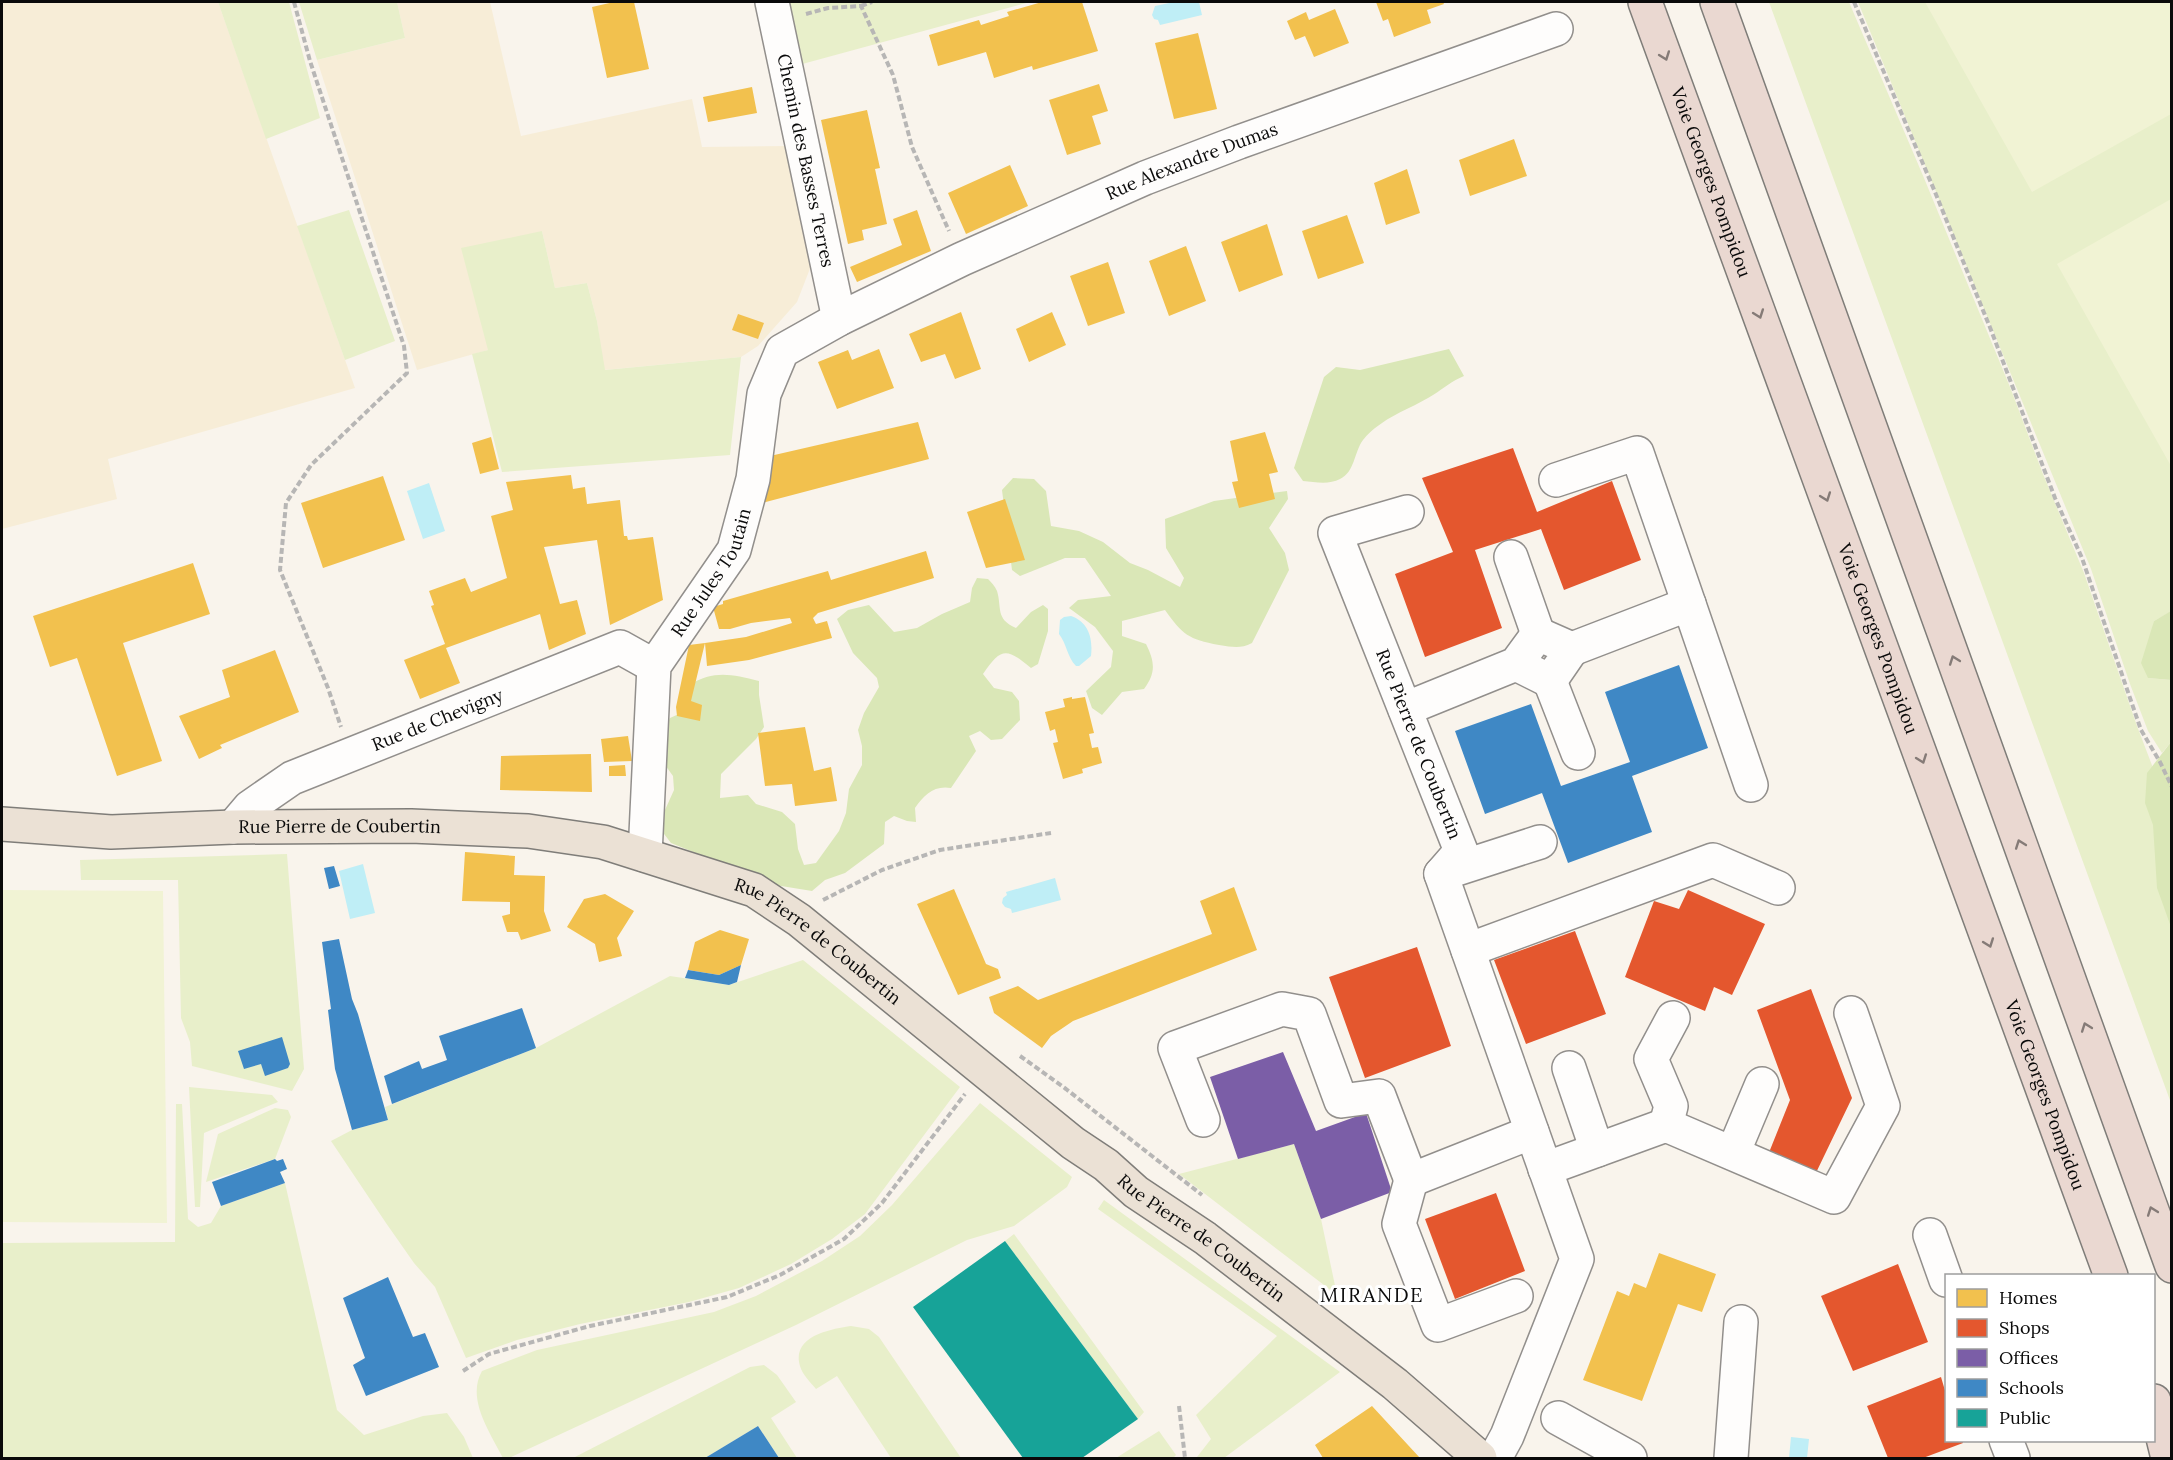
<svg xmlns="http://www.w3.org/2000/svg" width="2173" height="1460" font-family="Lora,serif">
  <rect width="100%" height="100%" fill="#f9f4ec"/>
  <!-- farmland -->
  <path fill="#f7edd7" d="M2 2H218L355 388 108 459 117 499 2 529Z
    M397 2H490L521 136 692 99 702 147 790 146 811 266 797 302 758 346 741 357 604 370 597 321 587 283 555 288 542 231 488 350 417 370 317 60 405 38Z"/>
  <!-- green -->
  <path fill="#e8efca" d="M218 2H289L320 118 266 139Z
    M299 2H397L405 38 317 60Z
    M781 2H1030L795 66Z
    M1769 2H1849L1924 178 2010 387 2043 474 2084 573 2137 726 2171 815V1103Z
    M1858 2H2171L2172 611 2154 621 2148 678 2171 680V742L2162 753 2148 731 2130 684 2091 569Z
    M349 210 395 341 345 360 297 226Z
    M542 231 555 288 587 283 597 321 605 370 741 357 730 455 502 472 472 354 488 350 461 248Z
    M287 854 304 1069 292 1091 192 1066 190 1042 181 1018 178 880H81L80 860Z
    M803 960 960 1087 865 1214 832 1239 791 1264 739 1288 689 1302 580 1324 517 1340 466 1358 435 1287 414 1263 386 1223 331 1141 352 1130 388 1120 385 1107 536 1048 670 976 729 985Z
    M189 1087 272 1095 278 1102 204 1133 200 1207H195Z
    M980 1103 1072 1177 1067 1187 1014 1226 967 1240 796 1325 509 1458H503C490 1432 466 1399 482 1371L537 1350 714 1312 756 1296 822 1261 860 1236 892 1205Z
    M176 1104H182L188 1219 198 1227 211 1223 221 1206 285 1183 337 1410 364 1435 423 1416 447 1413 464 1437 473 1458H2V1243L175 1242Z
    M275 1108 288 1110 291 1117 275 1159 206 1182 218 1134Z
    M1294 1144 1321 1219 1337 1295 1179 1174Z
    M1104 1200 1340 1372 1224 1458H1198L1197 1457 1211 1439 1196 1415 1277 1336 1098 1209Z
    M1014 1234 1144 1412 1138 1419 1005 1241Z
    M851 1326 869 1329 879 1337 961 1458H891L837 1376 816 1389C811 1383 802 1374 800 1366 791 1336 831 1329 851 1326Z
    M764 1365 777 1375 796 1402 771 1418 797 1458H779L758 1426 705 1458H573L750 1367Z
    M1159 1431 1176 1455 1173 1458H1116Z"/>
  <!-- forest -->
  <path fill="#dae7b7" d="M1449 349 1464 376C1452 381 1444 388 1433 395 1409 410 1382 417 1363 440 1354 452 1355 472 1340 479 1329 485 1315 482 1303 481L1294 468 1324 377 1336 367 1360 370Z
    M1013 478 1034 479 1046 491 1051 526 1079 531 1103 542 1130 563 1148 570 1180 587 1184 578 1166 548 1165 519 1214 501 1287 491 1288 499 1269 528 1285 553 1289 570 1252 643C1240 649 1233 647 1219 645 1188 639 1183 635 1165 610L1122 621V636L1146 644C1155 662 1156 673 1144 689L1122 692 1102 715 1092 708 1086 691 1111 667 1113 651 1095 627 1069 608 1078 600 1111 596 1085 558H1065L1020 576 1012 570 1002 490Z
    M977 578 988 579C991 582 995 586 997 591 1002 607 995 619 1016 628L1031 612 1043 605 1048 609V631L1038 664 1031 668C1006 647 1001 648 983 674L994 688 1012 692 1019 701 1020 720 1002 739 991 740 980 731 969 736 976 751 951 788C934 785 924 795 915 808L916 822 907 821 894 816 885 822 884 844 845 873 825 880 812 891 775 885 671 843 661 830 665 810 674 790 673 776 660 758V739L670 718 681 713 689 685C714 670 731 674 759 681V695L764 727 756 739 721 774 720 798 748 795 756 804 782 812 795 824 798 849 804 865 816 863 839 831 846 813 849 789 862 765V746L858 730 864 713 879 687 877 678 853 653 837 619 848 610 869 605 894 632 917 628 942 614 970 602 972 588Z
    M2171 611V680L2148 678 2141 663 2154 621Z
    M2171 742V927L2157 888 2153 825 2145 803 2147 773Z"/>
  <!-- pitch -->
  <path fill="#f1f3d4" d="M1925 2H2171V114L2032 192Z
    M2171 199V466L2057 264Z
    M2 890 163 891 167 1223 2 1222Z"/>
  <!-- water -->
  <path fill="#bfeef6" d="M1174 2H1199L1202 15 1160 25 1158 20 1154 19 1152 15 1155 6Z
    M429 483 445 531 423 539 407 491Z
    M1071 616C1089 622 1093 639 1091 656L1079 666H1076C1067 657 1067 644 1059 634L1060 620 1064 617Z
    M363 864 375 913 350 919 339 871Z
    M1055 878 1061 900 1012 913 1011 909 1005 907 1002 903 1003 898 1007 895 1006 892Z
    M1791 1437 1809 1439 1807 1458H1789Z"/>
  <!-- homes -->
  <path fill="#f2c14e" d="M614 2H634L649 69 607 78 592 7Z
    M1042 2H1082L1098 51 1033 70 1032 66 994 78 986 52 938 66 929 35 979 20 981 25 1009 16 1007 12Z
    M1376 2H1443L1444 4 1427 10 1431 23 1394 37 1388 19 1383 21Z
    M1335 9 1349 43 1314 57 1305 36 1295 40 1287 21 1306 12 1309 20Z
    M1198 33 1217 109 1174 119 1155 43Z
    M1099 84 1108 111 1092 116 1101 144 1067 155 1049 100Z
    M752 87 757 113 708 122 703 97Z
    M867 110 880 168 875 169 887 224 862 230 864 240 848 244 821 120Z
    M1514 139 1527 176 1470 196 1459 160Z
    M1010 165 1028 206 966 234 948 193Z
    M1407 169 1420 213 1386 225 1374 183Z
    M917 210 931 251 857 282 850 267 902 245 893 219Z
    M1347 215 1364 263 1318 279 1302 231Z
    M1267 224 1283 275 1239 292 1221 242Z
    M1186 246 1206 301 1169 316 1149 261Z
    M1108 262 1125 313 1088 326 1070 276Z
    M961 312 981 369 955 379 945 354 921 362 909 334Z
    M1052 312 1066 345 1029 362 1016 329Z
    M738 314 764 323 758 339 732 330Z
    M879 349 894 388 837 409 818 362 848 350 852 360Z
    M918 422 929 459 762 503 770 456Z
    M1265 432 1278 472 1269 474 1275 499 1239 508 1232 482 1238 481 1230 441Z
    M491 437 499 469 480 474 472 443Z
    M571 475 573 489 585 487 587 504 620 500 624 536H627L628 540 653 537 663 600 610 625 597 540 544 547 560 604 577 600 586 634 549 650 540 614 446 648 460 683 420 699 404 660 445 644 431 606 434 605 429 591 465 578 471 592 507 578 491 516 513 510 506 482Z
    M383 476 405 540 323 568 301 503Z
    M1005 499 1025 560 986 568 967 512Z
    M926 551 934 578 818 613 813 618 816 624 827 621 832 638 749 660 707 666 705 643 746 637 792 623 790 618 751 623 730 629H719L713 607 723 604V601L828 571 831 580Z
    M193 563 210 614 123 643 162 761 117 776 77 658 50 667 33 616Z
    M705 643 691 701 702 705 700 721 677 716 676 707 689 645Z
    M275 650 299 712 220 745 222 748 199 759 179 716 230 697 222 670Z
    M1072 697V699L1085 697 1094 733 1089 734 1092 748 1098 747 1102 763 1082 769 1083 773 1063 779 1053 743 1058 742 1055 729 1050 731 1045 712 1065 707 1063 699Z
    M805 727 814 771 831 767 837 801 795 806 792 784 765 786 758 733Z
    M628 736 632 761 604 762 601 739Z
    M591 754 592 792 500 790 501 756Z
    M625 765 626 776H609V766Z
    M465 852 515 856 514 875 545 876 544 911 551 931 521 940 518 932H507L502 916 510 914V902L462 901Z
    M1234 887 1257 950 1073 1021 1051 1036 1042 1048 994 1013 989 997 1018 986 1038 1000 1212 934 1200 901Z
    M954 889 986 964 998 969 1001 978 958 995 917 904Z
    M605 894 634 911 617 938 622 956 599 962 595 944 567 927 584 899Z
    M720 930 749 939 741 965 719 975 688 970 695 942Z
    M1659 1253 1716 1274 1702 1312 1678 1304 1642 1401 1583 1380 1617 1291 1629 1296 1634 1283 1646 1288Z
    M1372 1406 1420 1458H1323L1315 1445Z"/>
  <!-- shops -->
  <path fill="#e4572e" d="M1513 448 1537 512 1612 481 1641 560 1564 590 1541 529 1475 550 1502 628 1425 657 1395 574 1453 552 1422 478Z
    M1688 890 1765 924 1732 995 1714 987 1705 1011 1625 977 1654 901 1679 909Z
    M1575 931 1606 1014 1526 1044 1494 960Z
    M1417 947 1451 1046 1365 1078 1329 977Z
    M1811 989 1852 1098 1813 1179 1766 1160 1790 1100 1757 1010Z
    M1496 1193 1525 1271 1455 1299 1425 1219Z
    M1898 1264 1928 1342 1853 1371 1821 1296Z
    M1941 1377 1946 1394V1440H1962L1963 1443 1923 1458H1888L1867 1406Z"/>
  <!-- offices -->
  <path fill="#7b5ea7" d="M1283 1052 1316 1131 1366 1113 1392 1192 1321 1219 1294 1144 1238 1159 1210 1077Z"/>
  <!-- schools -->
  <path fill="#3f88c5" d="M1679 665 1708 748 1632 776 1652 832 1568 863 1542 793 1485 814 1455 731 1531 704 1561 786 1630 762 1605 692Z
    M334 866 340 886 329 889 324 868Z
    M339 939 352 999 358 1014 388 1120 352 1130 335 1069 328 1010 331 1009 322 942Z
    M741 965 737 982 729 985 685 978 688 970 719 975Z
    M522 1008 536 1048 392 1104 384 1076 419 1061 422 1069 447 1060 439 1036Z
    M282 1037 290 1064 288 1068 265 1076 261 1064 244 1069 238 1051Z
    M275 1159 277 1161 283 1159 287 1169 280 1172 285 1183 221 1206 212 1182Z
    M388 1277 413 1337 425 1333 439 1367 366 1396 353 1365 365 1358 343 1298Z
    M758 1426 779 1458H705Z"/>
  <!-- public -->
  <path fill="#17a398" d="M1005 1241 1138 1419 1082 1458H1023L913 1307Z"/>
  <g fill="none" stroke-linecap="round" stroke-linejoin="round">
    <defs>
      <g id="minor">
        <path id="s1" d="M772 2 839 319"/>
        <path d="M1556 480 1637 453 1689 604"/>
        <path id="s2" d="M1407 512 1335 533 1461 851 1441 874 1577 1259 1507 1436 1495 1458"/>
        <path d="M1511 557 1538 634"/>
        <path d="M1572 649 1689 604 1751 785"/>
        <path d="M1550 681 1578 753"/>
        <path d="M1405 709 1516 664 1550 681 1572 649 1538 634 1516 664"/>
        <path id="s3" d="M233 827 250 807 292 778 620 647 654 666"/>
        <path id="s4" d="M645 855 654 666 734 550 753 479 764 394 782 351 839 319 962 259 1145 178 1239 142 1556 29"/>
        <path d="M1441 874 1540 842"/>
        <path d="M1468 950 1713 860 1778 888"/>
        <path d="M1569 1068 1597 1150"/>
        <path d="M1203 1120 1175 1048 1282 1009 1309 1014 1341 1101 1379 1096 1411 1180 1532 1132"/>
        <path d="M1666 1125 1671 1106 1651 1059 1673 1018"/>
        <path d="M1733 1153 1762 1084"/>
        <path d="M1545 1169 1666 1125 1834 1197 1883 1106 1851 1013"/>
        <path d="M1411 1180 1399 1224 1438 1325 1516 1296"/>
        <path d="M1930 1235 1946 1280"/>
        <path d="M1558 1418 1630 1458"/>
        <path d="M2006 1440 2013 1458"/>
        <path d="M1731 1458 1741 1322"/>
      </g>
      <g id="major">
        <path id="s5" d="M2 824 111 832 233 827 411 826 528 831 603 842 754 890 799 920 1073 1143 1106 1165 1136 1192 1205 1238 1395 1384 1480 1458"/>
      </g>
      <g id="highway">
        <path id="s6" d="M1645 2 2111 1276"/>
        <path d="M1717 2 2172 1266"/>
        <path d="M2154 1401 2168 1458"/>
      </g>
    </defs>
    <!-- minor casing -->
    <use href="#minor" stroke="#928f8c" stroke-width="36"/>
    <!-- major casing -->
    <use href="#major" stroke="#7f7d79" stroke-width="36"/>
    <!-- highway casing -->
    <use href="#highway" stroke="#7f7d79" stroke-width="36"/>
    <!-- path -->
    <path stroke="#b7b6b5" stroke-width="4" stroke-dasharray="6 3" stroke-linecap="butt" d="M294 2 310 61 404 346 407 373 311 465 286 503 280 570 328 688 341 727
      M1854 2 1935 192 1991 330 2055 498 2082 558 2141 730 2160 762 2172 787
      M861 6 872 2
      M806 14 828 8 861 6 893 75 912 147 949 231
      M823 900 882 870 940 850 1051 833
      M1020 1056 1066 1089 1202 1195
      M463 1371 489 1354 590 1326 727 1297 780 1275 844 1239 882 1203 965 1094
      M1179 1406 1185 1458"/>
    <!-- minor -->
    <use href="#minor" stroke="#fefdfc" stroke-width="33"/>
    <!-- major -->
    <use href="#major" stroke="#ebe1d5" stroke-width="33"/>
    <!-- highway -->
    <use href="#highway" stroke="#ead8d1" stroke-width="33"/>
  </g>
  <!-- one-way arrows -->
  <defs><path id="oneway-chevron" d="M-2-3.5L2.5 0L-2 3.5" fill="none" stroke-width="1.6" stroke-linecap="round" stroke-linejoin="round" transform="scale(1.5)"/></defs>
  <g stroke="#857b77">
    <use href="#oneway-chevron" transform="translate(1665 56) rotate(70)"/>
    <use href="#oneway-chevron" transform="translate(1759 314) rotate(70)"/>
    <use href="#oneway-chevron" transform="translate(1826 497) rotate(70)"/>
    <use href="#oneway-chevron" transform="translate(1954 660) rotate(-110)"/>
    <use href="#oneway-chevron" transform="translate(1922 759) rotate(70)"/>
    <use href="#oneway-chevron" transform="translate(2020 844) rotate(-110)"/>
    <use href="#oneway-chevron" transform="translate(1989 943) rotate(70)"/>
    <use href="#oneway-chevron" transform="translate(2086 1027) rotate(-110)"/>
    <use href="#oneway-chevron" transform="translate(2152 1211) rotate(-110)"/>
  </g>
  <g text-anchor="middle" stroke-width="6" stroke-linejoin="round" paint-order="stroke">
    <!-- street labels -->
    <g font-size="18" fill="#0a0a0a" stroke="#fff">
      <text dy="6" stroke="none"><textPath href="#s1" startOffset="162">Chemin des Basses Terres</textPath></text>
      <text dy="6" stroke="none"><textPath href="#s4" startOffset="988">Rue Alexandre Dumas</textPath></text>
      <text dy="6" stroke="none"><textPath href="#s6" startOffset="192">Voie Georges Pompidou</textPath></text>
      <text dy="6" stroke="none"><textPath href="#s4" startOffset="300">Rue Jules Toutain</textPath></text>
      <text dy="6" stroke="none"><textPath href="#s6" startOffset="678">Voie Georges Pompidou</textPath></text>
      <text dy="6" stroke="none"><textPath href="#s3" startOffset="234">Rue de Chevigny</textPath></text>
      <text dy="6" stroke="none"><textPath href="#s2" startOffset="302">Rue Pierre de Coubertin</textPath></text>
      <text dy="6" stroke="none"><textPath href="#s5" startOffset="338">Rue Pierre de Coubertin</textPath></text>
      <text dy="6" stroke="none"><textPath href="#s5" startOffset="842">Rue Pierre de Coubertin</textPath></text>
      <text dy="6" stroke="none"><textPath href="#s6" startOffset="1164">Voie Georges Pompidou</textPath></text>
      <text dy="6" stroke="none"><textPath href="#s5" startOffset="1328">Rue Pierre de Coubertin</textPath></text>
    </g>
    <!-- neighbourhood labels -->
    <g font-size="20" letter-spacing="1.5" fill="#0a0a0a" stroke="#fff">
      <text x="1372" y="1302">MIRANDE</text>
    </g>
  </g>
  <!-- border -->
  <rect width="2173" height="1460" fill="none" stroke="#0a0a0a" stroke-width="6"/>
  <!-- legend -->
  <rect x="1945" y="1274" width="210" height="168" fill="#ffffff" stroke="#9d9d9d" stroke-width="1.5"/>
  <rect x="1957" y="1289" width="30" height="18" fill="#f2c14e" stroke="#9d9d9d" stroke-width="1.5"/>
  <text x="1999" y="1304" font-size="18" fill="#0a0a0a">Homes</text>
  <rect x="1957" y="1319" width="30" height="18" fill="#e4572e" stroke="#9d9d9d" stroke-width="1.5"/>
  <text x="1999" y="1334" font-size="18" fill="#0a0a0a">Shops</text>
  <rect x="1957" y="1349" width="30" height="18" fill="#7b5ea7" stroke="#9d9d9d" stroke-width="1.5"/>
  <text x="1999" y="1364" font-size="18" fill="#0a0a0a">Offices</text>
  <rect x="1957" y="1379" width="30" height="18" fill="#3f88c5" stroke="#9d9d9d" stroke-width="1.5"/>
  <text x="1999" y="1394" font-size="18" fill="#0a0a0a">Schools</text>
  <rect x="1957" y="1409" width="30" height="18" fill="#17a398" stroke="#9d9d9d" stroke-width="1.5"/>
  <text x="1999" y="1424" font-size="18" fill="#0a0a0a">Public</text>
</svg>
